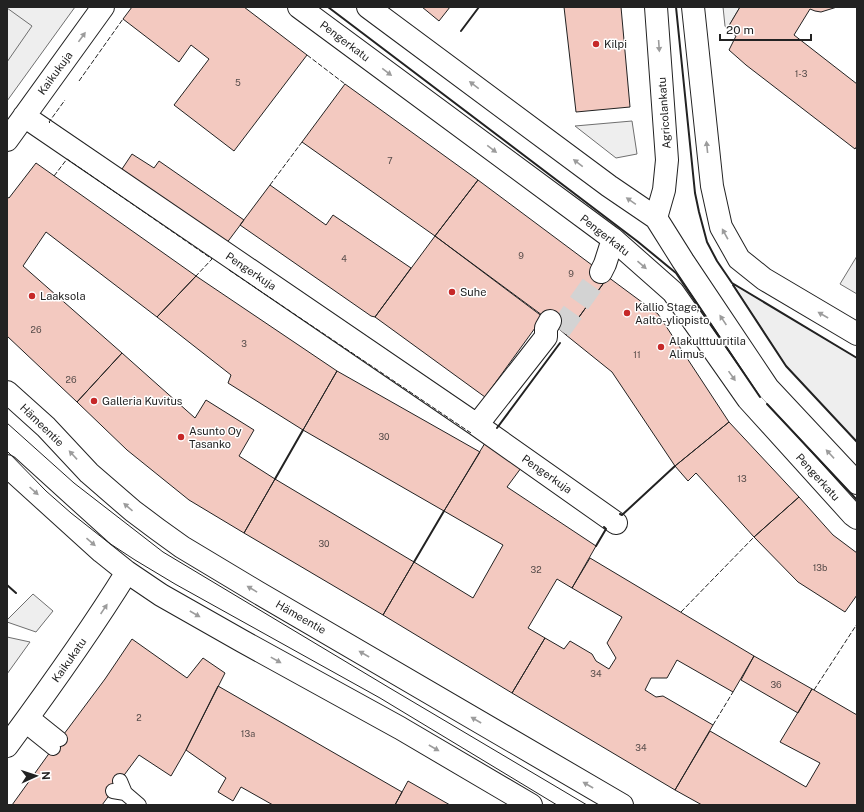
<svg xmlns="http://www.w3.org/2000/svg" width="864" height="812" font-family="'Public Sans',sans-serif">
  <rect width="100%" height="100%" fill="#fff"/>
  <!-- green -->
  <path fill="#eee" stroke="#6f6f6f" d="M7 7H75L7 101Z
    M723 7H740L727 29 725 26Z
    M632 121 637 154 616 158 575 126Z
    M857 256V294L840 284Z
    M732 283 857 358V442L786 366Z
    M33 594 53 611 36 632 7 622V620Z
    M7 637 30 642 7 674Z"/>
  <!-- parking -->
  <path fill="#ededed" stroke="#6f6f6f" d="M7 8 32 26 7 62Z"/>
  <!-- building -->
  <path fill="#f3c9c0" stroke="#222" d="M132 7H244L307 55 234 151 174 105 209 59 191 45 179 62 123 19Z
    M422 7H450L439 21Z
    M564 7H621L630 107 576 112Z
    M740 7H837L821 12 815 11 810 9 794 35 857 84V146L855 149 746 65 729 50 736 36 727 29Z
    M345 84 478 180 435 236 302 142Z
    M132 154 154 168 159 161 244 220 226 244 120 172Z
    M36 163 196 276 157 317 46 232 23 266 122 353 77 402 7 336V197L9 198Z
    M478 180 608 277 566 335 550 321 435 236Z
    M270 185 326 225 333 215 411 268 375 317 371 316 240 225Z
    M435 236 543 317 485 397 375 317Z
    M196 276 337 371 303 430 228 383 231 375 157 317Z
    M608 277 658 314 729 422 675 466 612 372 566 335Z
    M122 353 195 418 206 400 254 430 239 456 275 479 244 533 189 500 127 450 77 402Z
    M337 371 480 452 444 511 303 430Z
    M729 422 799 497 754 537 696 473 688 481 675 466Z
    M485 443 521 468 507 487 596 546 572 588 557 579 528 628 545 638 512 693 383 615 414 562 473 598 503 545 444 511Z
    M275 479 414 562 383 615 244 533Z
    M799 497 833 535 857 553V595L845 612 798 582 754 537Z
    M590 558 754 656 733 692 677 660 667 678H651L645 690 656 697 663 696 713 725 675 790 512 693 545 638 564 649 570 641 592 654 596 661 609 669 616 658 607 643 622 617 572 588Z
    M132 639 187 678 203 658 225 673 186 750 171 776 139 755 102 805H12L53 748 67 730 105 679Z
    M754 656 812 689 798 713 741 680Z
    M218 686 402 792 395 805H273L241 787 233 801 218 792 226 778 186 750Z
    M812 689 814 690 857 715V805H702L675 790 710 731 806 787 820 763 780 742Z
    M408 781 450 805H395Z"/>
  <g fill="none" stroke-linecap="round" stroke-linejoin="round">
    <!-- minor-tunnel -->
    <path stroke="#d3d3d3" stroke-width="22" stroke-dasharray="22 11" stroke-linecap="butt" d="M560 330 601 272"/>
    <defs>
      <path id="service" d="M30 715 60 739
        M23 724 53 748
        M113 791 125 793 120 781
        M125 793 139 805"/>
      <path id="minor" d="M299 7 613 239 673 292 748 399 853 515 857 518
        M368 7 609 186 656 218 683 261 768 388 857 483
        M693 7 712 186 721 227 739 259 764 279 857 334
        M24 116 477 425 616 523
        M7 140 103 7
        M656 218 664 190 667 160 656 7
        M601 272 605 264 613 239
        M7 392 46 427 89 473 133 511 157 529 182 547 257 592 622 805
        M477 425 546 337V328L550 321
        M7 466 102 552 127 572 161 595 242 641 400 728 531 805
        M7 746C49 689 90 632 127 572"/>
    </defs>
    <!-- service casing -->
    <use href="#service" stroke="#222" stroke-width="16"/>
    <!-- minor casing -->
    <use href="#minor" stroke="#222" stroke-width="24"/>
    <!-- service -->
    <use href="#service" stroke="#fff" stroke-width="14"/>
    <!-- minor -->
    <use href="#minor" stroke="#fff" stroke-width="22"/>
    <!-- tram -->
    <path stroke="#222" stroke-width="1" d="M7 423 74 483 163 552 388 687 587 805
      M7 451 46 491 71 513 109 543 135 560 175 584 380 698 557 805"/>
    <!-- fence -->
    <path stroke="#222" stroke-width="1" stroke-dasharray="5 2" stroke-linecap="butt" d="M307 55 345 84
      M79 81 123 19
      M50 123 49 122 65 100
      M54 176 67 159 212 259 196 276
      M270 185 302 142
      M229 270 471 433
      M681 612 754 537
      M814 690 857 624
      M713 725 733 692"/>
    <!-- wall -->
    <path stroke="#222" stroke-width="2" d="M328 7 637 241 676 273 760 397
      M676 7 695 193 699 212 707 242 717 261 732 283 857 358
      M461 31 479 7
      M733 285 786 366 857 442
      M767 404 857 500
      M497 428 560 343
      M275 479 303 430
      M620 514 622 515 675 466
      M596 546 606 529 604 527
      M414 562 444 511
      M7 585 16 593"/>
  </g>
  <!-- one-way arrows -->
  <defs><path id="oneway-solid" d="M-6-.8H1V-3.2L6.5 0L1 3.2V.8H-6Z"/></defs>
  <g fill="#9c9c9c">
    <use href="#oneway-solid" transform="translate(82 37) rotate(-54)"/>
    <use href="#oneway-solid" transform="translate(659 46) rotate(86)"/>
    <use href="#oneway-solid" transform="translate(387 72) rotate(37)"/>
    <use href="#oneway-solid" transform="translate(474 85) rotate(-143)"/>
    <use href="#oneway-solid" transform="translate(707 147) rotate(-96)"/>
    <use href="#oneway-solid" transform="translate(492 149) rotate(37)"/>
    <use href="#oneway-solid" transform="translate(578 163) rotate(-143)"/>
    <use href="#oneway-solid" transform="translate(631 201) rotate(-145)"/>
    <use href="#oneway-solid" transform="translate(725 234) rotate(-119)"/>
    <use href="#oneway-solid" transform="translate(642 265) rotate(41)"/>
    <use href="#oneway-solid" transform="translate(823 315) rotate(-150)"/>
    <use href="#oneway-solid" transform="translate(723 320) rotate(-124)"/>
    <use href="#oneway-solid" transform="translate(732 376) rotate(55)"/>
    <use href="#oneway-solid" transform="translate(830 454) rotate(-133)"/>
    <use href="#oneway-solid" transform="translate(73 455) rotate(-133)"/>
    <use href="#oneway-solid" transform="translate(34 491) rotate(42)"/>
    <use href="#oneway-solid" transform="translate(128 507) rotate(-139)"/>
    <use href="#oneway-solid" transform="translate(91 542) rotate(41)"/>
    <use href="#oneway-solid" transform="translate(252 589) rotate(-149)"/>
    <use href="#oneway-solid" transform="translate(104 609) rotate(-56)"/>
    <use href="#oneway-solid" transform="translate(195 614) rotate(30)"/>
    <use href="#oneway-solid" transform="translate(364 654) rotate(-150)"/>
    <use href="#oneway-solid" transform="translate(276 660) rotate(29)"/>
    <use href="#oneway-solid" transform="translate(476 720) rotate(-150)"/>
    <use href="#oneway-solid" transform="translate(434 748) rotate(30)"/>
    <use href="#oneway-solid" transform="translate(588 785) rotate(-150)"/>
  </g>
  <!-- markers -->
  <g fill="#c62828" stroke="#fff" stroke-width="1.5">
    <circle cx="596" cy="44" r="4"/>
    <circle cx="452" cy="292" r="4"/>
    <circle cx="32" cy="296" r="4"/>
    <circle cx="627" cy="313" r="4"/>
    <circle cx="661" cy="347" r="4"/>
    <circle cx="94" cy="401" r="4"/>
    <circle cx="181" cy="437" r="4"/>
  </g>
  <g text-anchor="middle" stroke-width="3" stroke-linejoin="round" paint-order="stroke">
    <!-- number labels -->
    <g font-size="9" fill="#564c4a">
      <text x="801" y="77">1-3</text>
      <text x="238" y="86">5</text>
      <text x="390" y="164">7</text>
      <text x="521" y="259">9</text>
      <text x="344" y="262">4</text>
      <text x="571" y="277">9</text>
      <text x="36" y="333">26</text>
      <text x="244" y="347">3</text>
      <text x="637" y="358">11</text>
      <text x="71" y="383">26</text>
      <text x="384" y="440">30</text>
      <text x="742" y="482">13</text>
      <text x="324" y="547">30</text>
      <text x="820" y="571">13b</text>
      <text x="536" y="573">32</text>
      <text x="596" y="677">34</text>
      <text x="776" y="688">36</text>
      <text x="139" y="721">2</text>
      <text x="248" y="737">13a</text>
      <text x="641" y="751">34</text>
    </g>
    <!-- street labels -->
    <g font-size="11" fill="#222" stroke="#fff">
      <text transform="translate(345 41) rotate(37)" y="4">Pengerkatu</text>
      <text transform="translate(55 73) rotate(-54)" y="4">Kaikukuja</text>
      <text transform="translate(664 113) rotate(-94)" y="4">Agricolankatu</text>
      <text transform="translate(605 235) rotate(38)" y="4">Pengerkatu</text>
      <text transform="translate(251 271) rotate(34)" y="4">Pengerkuja</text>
      <text transform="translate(42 425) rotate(44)" y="4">Hämeentie</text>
      <text transform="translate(547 474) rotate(35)" y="4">Pengerkuja</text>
      <text transform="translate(818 477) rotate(48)" y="4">Pengerkatu</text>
      <text transform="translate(301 617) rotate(30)" y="4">Hämeentie</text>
      <text transform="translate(69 660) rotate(-55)" y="4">Kaikukatu</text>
    </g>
    <!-- poi labels -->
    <g font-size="11" fill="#222" stroke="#fff" text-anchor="start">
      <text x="604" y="48">Kilpi</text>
      <text x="460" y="296">Suhe</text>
      <text x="40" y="300">Laaksola</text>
      <text x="635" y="311">Kallio Stage,<tspan x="635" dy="13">Aalto-yliopisto</tspan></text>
      <text x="669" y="345">Alakulttuuritila<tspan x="669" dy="13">Alimus</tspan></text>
      <text x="102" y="405">Galleria Kuvitus</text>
      <text x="189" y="435">Asunto Oy<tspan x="189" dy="13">Tasanko</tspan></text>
    </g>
  </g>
  <!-- border -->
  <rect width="864" height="812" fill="none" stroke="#222222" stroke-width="16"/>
  <!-- north arrow -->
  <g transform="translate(36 776) rotate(87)" stroke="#ffffff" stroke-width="3" paint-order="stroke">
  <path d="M0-3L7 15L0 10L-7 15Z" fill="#222222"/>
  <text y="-6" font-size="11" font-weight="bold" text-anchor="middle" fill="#222222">N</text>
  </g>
  <!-- scale -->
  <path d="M720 34v6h91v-6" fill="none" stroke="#222222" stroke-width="2"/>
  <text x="726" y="34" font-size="12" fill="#222222" stroke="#ffffff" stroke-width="3" paint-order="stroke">20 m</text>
</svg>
